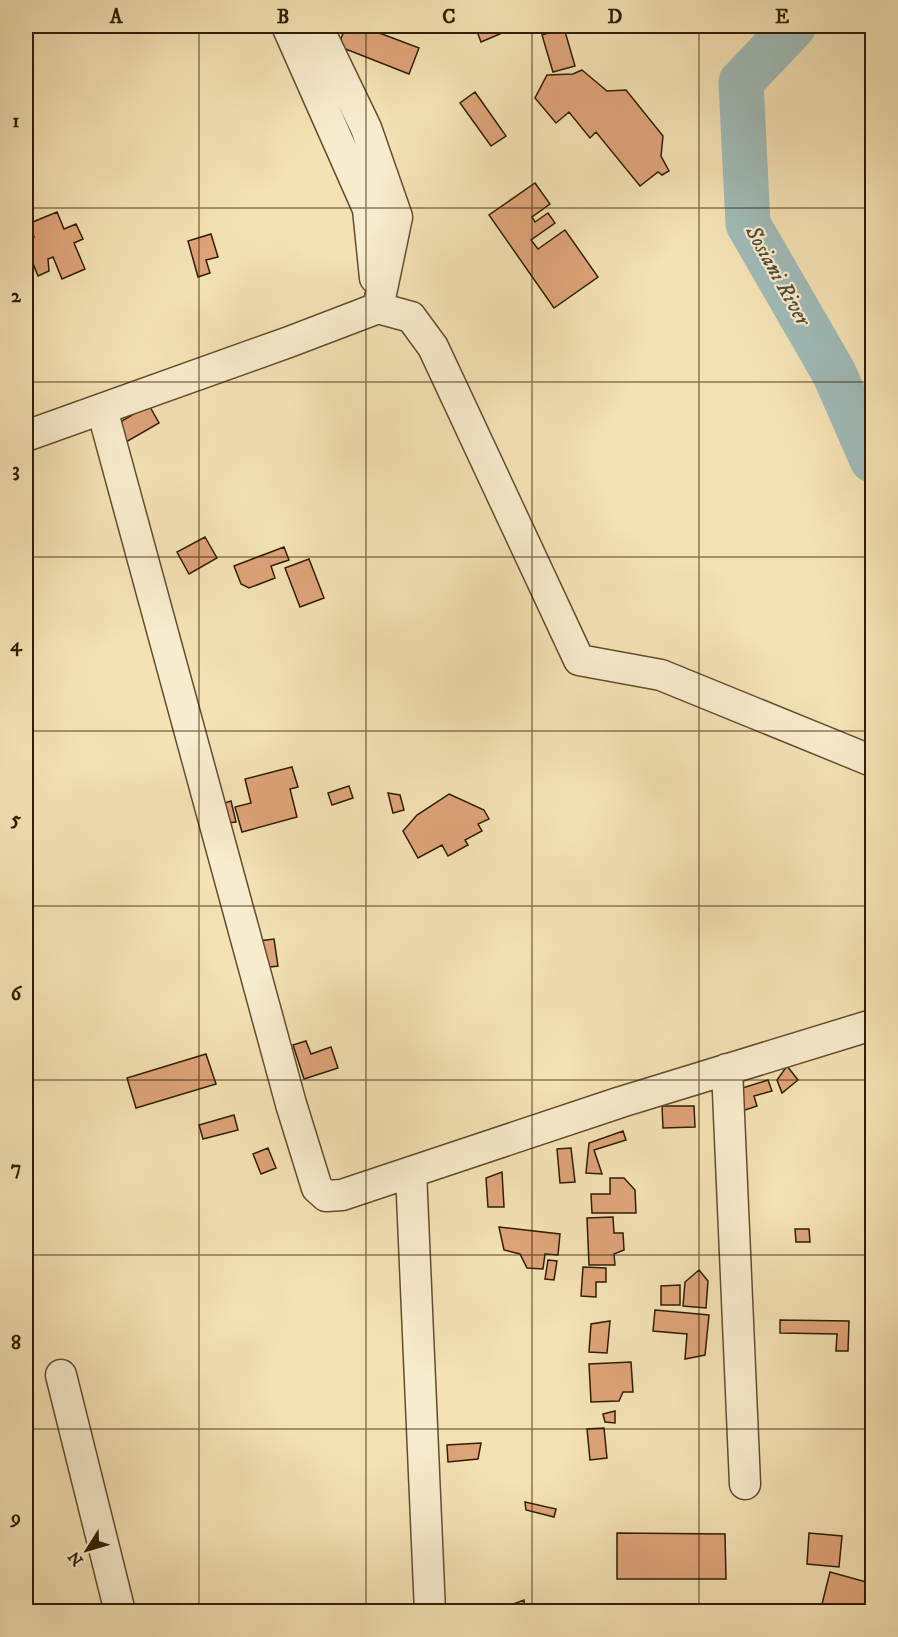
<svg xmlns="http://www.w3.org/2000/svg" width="898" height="1637" font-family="'IM FELL DW Pica',serif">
  <rect width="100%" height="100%" fill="#f4e2b4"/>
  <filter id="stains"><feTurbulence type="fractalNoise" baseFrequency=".00333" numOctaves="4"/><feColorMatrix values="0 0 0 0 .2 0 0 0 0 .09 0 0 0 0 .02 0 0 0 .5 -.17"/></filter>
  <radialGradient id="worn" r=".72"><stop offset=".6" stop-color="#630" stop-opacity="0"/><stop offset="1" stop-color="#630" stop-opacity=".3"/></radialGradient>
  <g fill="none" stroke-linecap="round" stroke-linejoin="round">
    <!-- river -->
    <path stroke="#a0bbb8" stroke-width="45" d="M794 26 741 82 748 224 834 373 872 460"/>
  </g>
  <!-- building -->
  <path fill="#dfa47a" stroke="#311d03" stroke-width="1.5" d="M346 26H361L419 48 409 74 338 46Z
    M475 26H499L502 33 481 42Z
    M564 28 575 66 553 72 542 35Z
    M582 70 607 91 626 90 663 136 661 156 669 171 662 175 658 172 640 186 596 132 590 138 569 112 556 123 535 98 547 75 573 74Z
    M475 92 506 136 491 146 460 103Z
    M535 183 550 204 532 217 535 222 548 213 555 223 531 240 538 249 565 230 598 277 554 308 489 215Z
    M57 212 64 229 76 224 83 239 74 243 85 269 62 279 53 257 48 259 49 271 38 276 26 246V241L34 237 28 224Z
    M211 234 218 257 206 260 210 273 198 277 188 241Z
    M149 405 159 423 126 442 115 425Z
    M205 537 217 558 189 574 177 552Z
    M284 547 289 560 271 566 275 578 249 588 241 584 234 566Z
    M309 559 324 598 300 607 285 568Z
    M292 767 298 787 290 789 297 817 242 832 235 807 251 803 245 779Z
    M349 786 353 798 332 805 328 793Z
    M388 793 400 795 404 810 393 813Z
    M449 794 484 810 489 819 478 824 482 831 465 840 468 845 448 856 442 845 418 858 403 831 417 815Z
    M231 801 236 822 226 823 221 804Z
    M274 939 278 966 262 968 258 941Z
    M306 1041 311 1054 331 1047 338 1068 304 1079 293 1045Z
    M206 1054 216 1084 136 1108 127 1078Z
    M787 1066 798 1080 782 1093 777 1080Z
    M768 1080 772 1091 754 1096 757 1106 742 1111 736 1090Z
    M662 1106H694L695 1127 663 1128Z
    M234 1115 238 1130 203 1139 199 1125Z
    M623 1131 626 1140 594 1150 602 1174 586 1173 589 1143Z
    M268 1148 276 1168 261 1174 253 1154Z
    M571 1148 575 1182 560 1183 557 1149Z
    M502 1172 504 1207H488L486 1178Z
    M610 1178H624L635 1190 636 1213H592L591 1194H610Z
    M613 1217 614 1233H623L624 1250 614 1254 615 1265H589L587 1218Z
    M499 1227 560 1234 558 1255 545 1254 543 1269 527 1268 520 1254 504 1250Z
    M795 1229H809L810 1242H796Z
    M548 1260 557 1261 554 1280 545 1279Z
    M583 1267 606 1268V1282H596V1297L581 1296Z
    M699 1270 708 1281 706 1308 683 1306 685 1282Z
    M680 1285V1305H661V1286Z
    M655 1310 709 1315 705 1355 685 1359 687 1334 653 1331Z
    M780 1320 849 1321 848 1351H836L837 1334 780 1333Z
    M610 1321 607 1353 589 1352 591 1324Z
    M631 1362 633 1392H623L619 1401 591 1402 589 1364Z
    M615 1411V1423L605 1422 603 1414Z
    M604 1428 607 1458 590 1460 587 1429Z
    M481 1443 478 1459 448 1462 447 1445Z
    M525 1502 556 1509 554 1517 526 1510Z
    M617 1533 725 1534 726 1579H617Z
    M809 1533 842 1536 839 1567 807 1564Z
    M830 1572 870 1583 863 1612H820Z
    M524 1600 525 1612H513V1604Z"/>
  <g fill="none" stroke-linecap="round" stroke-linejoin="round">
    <defs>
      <path id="street" d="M287 26 368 209 375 278
        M317 26 366 128 397 217 378 308
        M102 409 291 1104 317 1188 326 1196 342 1195 621 1102 872 1025
        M26 436 289 342 378 308 411 317 433 347 579 660 661 675 872 761
        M727 1069 745 1484
        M411 1172 430 1612
        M61 1375 120 1612"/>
    </defs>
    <!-- street casing -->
    <use href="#street" stroke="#624e2f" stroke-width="33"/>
    <!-- street -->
    <use href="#street" stroke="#f8ecce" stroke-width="30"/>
  </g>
  <!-- grid -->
  <path fill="none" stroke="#311d03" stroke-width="1.5" stroke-opacity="0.55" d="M199 26V1612M366 26V1612M532 26V1612M699 26V1612M26 208H872M26 382H872M26 557H872M26 731H872M26 906H872M26 1080H872M26 1255H872M26 1429H872"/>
  <g text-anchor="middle" stroke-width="4.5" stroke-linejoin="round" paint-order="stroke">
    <!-- water labels -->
    <g font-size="22" font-style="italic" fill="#524c39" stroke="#f8ecce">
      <text transform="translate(779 275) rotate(61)" y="8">Sosiani River</text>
    </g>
  </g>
  <!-- margin -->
  <rect width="898" height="1637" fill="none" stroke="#f4e2b4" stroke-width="66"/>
  <!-- north arrow -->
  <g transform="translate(87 1550) rotate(233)" stroke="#f8ecce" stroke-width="4.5" paint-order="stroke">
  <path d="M0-4.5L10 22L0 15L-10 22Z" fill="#311d03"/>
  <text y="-9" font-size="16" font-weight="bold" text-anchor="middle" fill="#311d03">N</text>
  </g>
  <rect x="33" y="33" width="832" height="1571" fill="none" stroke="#311d03" stroke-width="2"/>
  <g font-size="20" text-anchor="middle" font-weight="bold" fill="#311d03">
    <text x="116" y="23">A</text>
    <text x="283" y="23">B</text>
    <text x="449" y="23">C</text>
    <text x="615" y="23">D</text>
    <text x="782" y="23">E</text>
    <text x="16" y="127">1</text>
    <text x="16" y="302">2</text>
    <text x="16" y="476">3</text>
    <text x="16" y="651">4</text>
    <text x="16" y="825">5</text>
    <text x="16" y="1000">6</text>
    <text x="16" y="1174">7</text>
    <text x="16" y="1349">8</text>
    <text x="16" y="1524">9</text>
  </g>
  <rect width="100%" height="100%" filter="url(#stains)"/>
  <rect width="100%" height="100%" fill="url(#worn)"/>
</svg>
